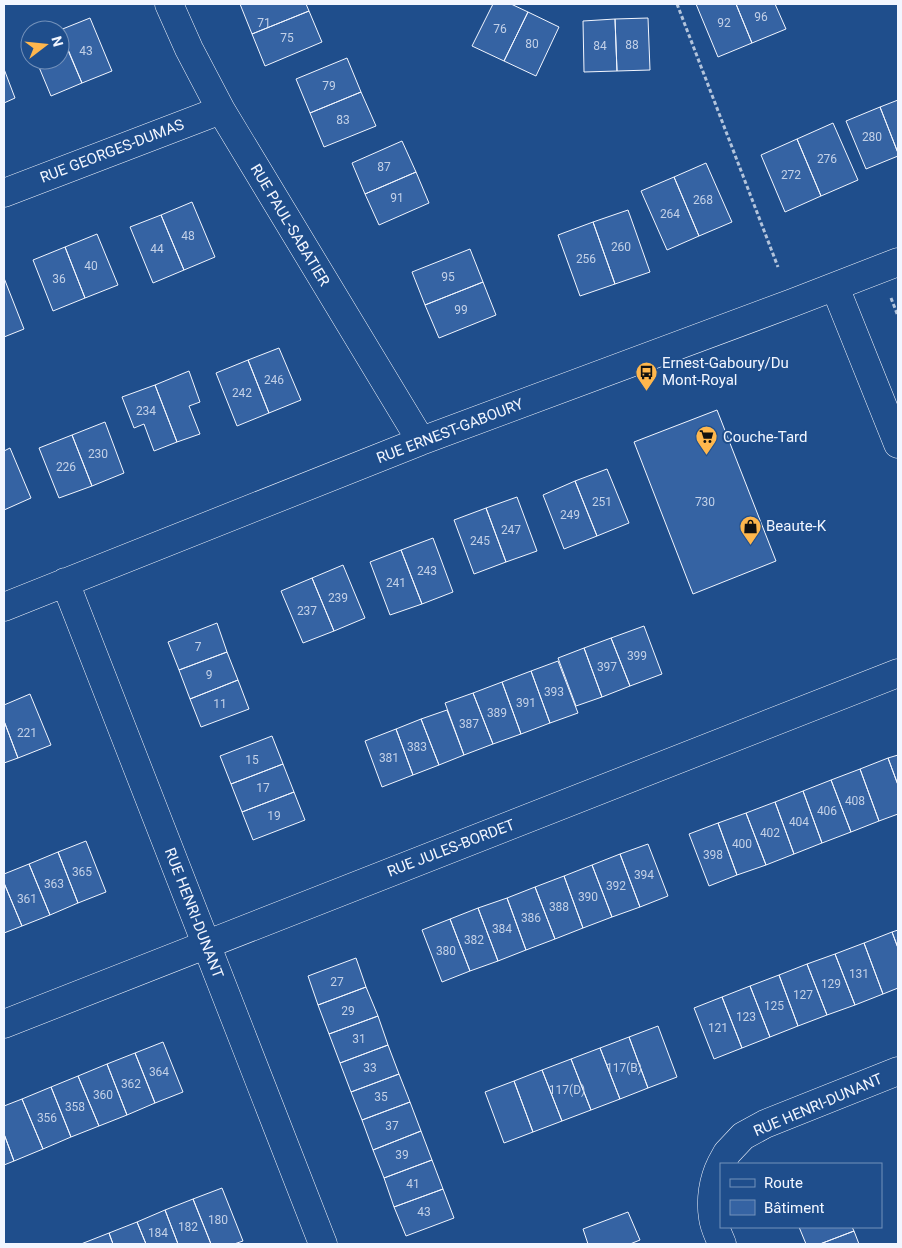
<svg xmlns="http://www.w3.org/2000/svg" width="902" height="1248" font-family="Roboto,sans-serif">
  <rect width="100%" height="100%" fill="#1f4e8c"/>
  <!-- building -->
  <path fill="#3563a3" stroke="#f2f6ff" d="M240 4H306L309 11 252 34Z
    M493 4H511L528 12 504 61 472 46Z
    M696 4H736L752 43 718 57Z
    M736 4H775L786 29 752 43Z
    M309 11 322 42 265 66 252 34Z
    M528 12 559 27 536 76 504 61Z
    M90 18 112 71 82 83 60 30Z
    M648 18 650 70 617 71 615 19Z
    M615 19 617 71 584 72 583 21Z
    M60 32 82 83 51 96 36 60H60Z
    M347 58 361 92 310 113 296 79Z
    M4 69 15 98 4 103Z
    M361 92 376 126 324 147 310 113Z
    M898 100V153L880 107Z
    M880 107 898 153V156L866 169 846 121Z
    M833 123 858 180 821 196 797 139Z
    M797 139 821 196 785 212 761 155Z
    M402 141 416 172 365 194 352 163Z
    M706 163 732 222 699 236 674 177Z
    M416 172 429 203 379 225 365 194Z
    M674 177 699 236 667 250 641 191Z
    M192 202 215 257 184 270 161 215Z
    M628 210 650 272 615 284 593 222Z
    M161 215 184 270 153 283 130 227Z
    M593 222 615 284 580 296 558 235Z
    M97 234 118 285 85 298 65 247Z
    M65 247 85 298 53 311 33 260Z
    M470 249 483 282 425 305 412 272Z
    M4 278 24 329 4 337Z
    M483 282 496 315 439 338 425 305Z
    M279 348 301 400 269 413 248 360Z
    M248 360 269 413 237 426 216 373Z
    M189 371 200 402 189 406 200 434 177 442 155 385Z
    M155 385 177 442 154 451 144 424 134 428 122 397Z
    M717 410 776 561 693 594 634 442Z
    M105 422 124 473 92 486 72 435Z
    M72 435 92 486 59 498 39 448Z
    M10 448 31 498 4 510V451Z
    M607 469 629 523 597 536 575 481Z
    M575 481 597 536 564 549 543 495Z
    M517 497 537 551 506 562 486 508Z
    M486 508 506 562 474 574 454 520Z
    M433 538 453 592 422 604 401 550Z
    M401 550 422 604 390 615 370 562Z
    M343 565 365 618 334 631 312 578Z
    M312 578 334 631 303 643 281 591Z
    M217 623 227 652 179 670 168 642Z
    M644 626 662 674 630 686 611 638Z
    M611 638 630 686 602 697 584 648Z
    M584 648 602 697 576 706 558 658Z
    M227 652 238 680 190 699 179 670Z
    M558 661 578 713 550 723 531 671Z
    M531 671 550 723 521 734 502 682Z
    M238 680 249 709 201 727 190 699Z
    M502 682 521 734 493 744 473 693Z
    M473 693 493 744 464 755 445 703Z
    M30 694 51 745 18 758 4 721V705Z
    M447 710 464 755 439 765 421 719Z
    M421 719 439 765 413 775 396 729Z
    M4 721 18 758 4 763Z
    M396 729 413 775 382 787 365 741Z
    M272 736 283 764 231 784 220 756Z
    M898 755V785L888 758Z
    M888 758 898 785V814L879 821 860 769Z
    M283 764 294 792 242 812 231 784Z
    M860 769 879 821 851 832 831 780Z
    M831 780 851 832 822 843 803 791Z
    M803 791 822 843 794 854 775 802Z
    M294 792 305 820 253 840 242 812Z
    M775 802 794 854 766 865 746 813Z
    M746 813 766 865 737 875 718 823Z
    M718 823 737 875 709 886 689 834Z
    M86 841 106 892 78 903 58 852Z
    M648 844 668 896 640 907 620 854Z
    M58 852 78 903 50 915 29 864Z
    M620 854 640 907 612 917 592 865Z
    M29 864 50 915 22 926 4 883V874Z
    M592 865 612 917 583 928 564 876Z
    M564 876 583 928 555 939 535 887Z
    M4 883 22 926 4 933Z
    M535 887 555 939 526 950 507 898Z
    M507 898 526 950 498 961 478 908Z
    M478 908 498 961 470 971 450 919Z
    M450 919 470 971 442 982 422 930Z
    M898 930V948L892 932Z
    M892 932 898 948V988L883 994 864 943Z
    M864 943 883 994 855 1005 835 954Z
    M835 954 855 1005 827 1015 807 964Z
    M356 958 366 987 318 1005 308 976Z
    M807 964 827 1015 798 1026 779 975Z
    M779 975 798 1026 770 1037 750 986Z
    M750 986 770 1037 742 1048 722 997Z
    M366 987 378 1016 329 1034 318 1005Z
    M722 997 742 1048 714 1059 694 1008Z
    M378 1016 388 1045 340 1063 329 1034Z
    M658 1026 677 1077 648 1088 629 1037Z
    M629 1037 648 1088 620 1099 600 1048Z
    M163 1042 183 1092 155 1103 135 1053Z
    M388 1045 399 1074 351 1092 340 1063Z
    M600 1048 620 1099 591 1110 571 1059Z
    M135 1053 155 1103 127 1115 107 1064Z
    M571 1059 591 1110 562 1121 542 1070Z
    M107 1064 127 1115 99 1126 78 1076Z
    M542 1070 562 1121 533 1132 514 1081Z
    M399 1074 410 1102 362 1120 351 1092Z
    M78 1076 99 1126 71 1137 51 1087Z
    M514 1081 533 1132 504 1143 485 1092Z
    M51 1087 71 1137 43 1149 22 1099Z
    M22 1099 43 1149 14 1161 4 1134V1106Z
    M410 1102 421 1131 373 1150 362 1120Z
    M421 1131 432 1160 384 1178 373 1150Z
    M4 1134 14 1161 4 1165Z
    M432 1160 443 1189 394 1207 384 1178Z
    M222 1188 243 1241 234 1244H211L193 1199Z
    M443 1189 454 1218 406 1236 394 1207Z
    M193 1199 211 1244H178L165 1210Z
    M165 1210 178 1244H146L137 1222Z
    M628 1212 640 1240 630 1244H588L583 1229Z
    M137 1222 146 1244H113L109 1233Z
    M799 1227H852L854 1231 820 1244H806Z
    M854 1231 859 1244H820Z
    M109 1233 113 1244H81Z"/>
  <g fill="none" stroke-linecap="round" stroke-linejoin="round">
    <defs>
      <path id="minor" d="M169 4 189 49 221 110 421 441
        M4 193 221 110
        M835 287 898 444
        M65 582 323 1244
        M4 607 421 441 792 303 898 262
        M4 1024 898 673
        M721 1164 727 1153 743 1136 765 1124 898 1071
        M721 1164C713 1180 710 1200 713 1218 714 1227 719 1236 722 1244"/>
    </defs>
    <!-- minor casing -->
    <use href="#minor" stroke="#f2f6ff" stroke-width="29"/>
    <!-- path -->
    <path stroke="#b3c4dc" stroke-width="3" stroke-dasharray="4 2.5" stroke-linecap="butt" d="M677 4 778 267
      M891 298 898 316"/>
    <!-- minor -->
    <use href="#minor" stroke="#1f4e8c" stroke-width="28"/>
  </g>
  <!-- icons -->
  <defs>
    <symbol id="bus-pin" viewBox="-11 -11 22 30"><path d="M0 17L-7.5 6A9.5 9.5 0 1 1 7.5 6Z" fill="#ffb74d" stroke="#1f4e8c"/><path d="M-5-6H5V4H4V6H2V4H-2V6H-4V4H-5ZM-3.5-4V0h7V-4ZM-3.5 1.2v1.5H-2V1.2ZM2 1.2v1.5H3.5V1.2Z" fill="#111"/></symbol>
    <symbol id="supermarket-pin" viewBox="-11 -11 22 30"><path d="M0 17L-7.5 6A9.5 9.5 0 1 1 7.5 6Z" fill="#ffb74d" stroke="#1f4e8c"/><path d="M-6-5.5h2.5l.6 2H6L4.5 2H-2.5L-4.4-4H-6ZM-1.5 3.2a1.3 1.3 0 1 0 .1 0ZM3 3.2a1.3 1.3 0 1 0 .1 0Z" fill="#111"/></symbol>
    <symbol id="shop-pin" viewBox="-11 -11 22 30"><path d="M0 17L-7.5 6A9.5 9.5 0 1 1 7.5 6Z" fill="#ffb74d" stroke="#1f4e8c"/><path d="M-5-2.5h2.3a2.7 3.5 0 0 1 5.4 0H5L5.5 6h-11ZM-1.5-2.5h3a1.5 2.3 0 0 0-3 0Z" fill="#111"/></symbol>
  </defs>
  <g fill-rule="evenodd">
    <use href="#bus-pin" x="634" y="360" width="25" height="34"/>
    <use href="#supermarket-pin" x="694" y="424" width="25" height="34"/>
    <use href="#shop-pin" x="738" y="514" width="25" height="34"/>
  </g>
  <g text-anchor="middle" stroke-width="4" stroke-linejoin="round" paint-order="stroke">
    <!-- number labels -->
    <g font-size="12" fill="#c3d1e8">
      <text x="761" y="21">96</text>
      <text x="264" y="27">71</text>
      <text x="724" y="27">92</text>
      <text x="500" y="33">76</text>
      <text x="287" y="42">75</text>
      <text x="532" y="48">80</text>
      <text x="632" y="49">88</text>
      <text x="600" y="50">84</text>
      <text x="86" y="55">43</text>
      <text x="329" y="90">79</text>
      <text x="343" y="124">83</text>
      <text x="872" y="141">280</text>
      <text x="827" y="163">276</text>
      <text x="384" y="171">87</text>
      <text x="791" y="179">272</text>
      <text x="397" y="202">91</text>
      <text x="703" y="204">268</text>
      <text x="670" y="218">264</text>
      <text x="188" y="240">48</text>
      <text x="621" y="251">260</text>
      <text x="157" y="253">44</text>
      <text x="586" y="263">256</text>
      <text x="91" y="270">40</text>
      <text x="448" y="281">95</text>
      <text x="59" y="283">36</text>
      <text x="461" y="314">99</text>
      <text x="274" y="384">246</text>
      <text x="242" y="397">242</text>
      <text x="146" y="415">234</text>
      <text x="98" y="458">230</text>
      <text x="66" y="471">226</text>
      <text x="602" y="506">251</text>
      <text x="705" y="506">730</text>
      <text x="570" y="519">249</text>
      <text x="511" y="534">247</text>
      <text x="480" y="545">245</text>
      <text x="427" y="575">243</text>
      <text x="396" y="587">241</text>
      <text x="338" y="602">239</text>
      <text x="307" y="615">237</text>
      <text x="198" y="651">7</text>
      <text x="637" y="660">399</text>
      <text x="607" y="671">397</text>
      <text x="209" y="679">9</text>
      <text x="554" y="696">393</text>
      <text x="526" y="707">391</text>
      <text x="220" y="708">11</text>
      <text x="497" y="717">389</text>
      <text x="469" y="728">387</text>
      <text x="27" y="737">221</text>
      <text x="417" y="751">383</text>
      <text x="389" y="762">381</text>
      <text x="252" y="764">15</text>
      <text x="263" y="792">17</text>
      <text x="855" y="805">408</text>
      <text x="827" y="815">406</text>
      <text x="274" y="820">19</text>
      <text x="799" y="826">404</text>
      <text x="770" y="837">402</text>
      <text x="742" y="848">400</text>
      <text x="713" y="859">398</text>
      <text x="82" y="876">365</text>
      <text x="644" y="879">394</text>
      <text x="54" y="888">363</text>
      <text x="616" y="890">392</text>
      <text x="588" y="901">390</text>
      <text x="27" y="903">361</text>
      <text x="559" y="911">388</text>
      <text x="531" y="922">386</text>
      <text x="502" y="933">384</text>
      <text x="474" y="944">382</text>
      <text x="446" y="955">380</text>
      <text x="859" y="978">131</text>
      <text x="337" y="986">27</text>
      <text x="831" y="988">129</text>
      <text x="803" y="999">127</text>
      <text x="774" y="1010">125</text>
      <text x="348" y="1015">29</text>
      <text x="746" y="1021">123</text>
      <text x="718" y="1032">121</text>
      <text x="359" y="1043">31</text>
      <text x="370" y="1072">33</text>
      <text x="624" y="1072">117(B)</text>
      <text x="159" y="1076">364</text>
      <text x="131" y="1088">362</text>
      <text x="567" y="1094">117(D)</text>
      <text x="103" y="1099">360</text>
      <text x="381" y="1101">35</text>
      <text x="75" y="1111">358</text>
      <text x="47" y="1122">356</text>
      <text x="392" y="1130">37</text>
      <text x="402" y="1159">39</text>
      <text x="413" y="1188">41</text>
      <text x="424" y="1216">43</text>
      <text x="218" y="1224">180</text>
      <text x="188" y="1231">182</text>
      <text x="158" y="1237">184</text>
    </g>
    <!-- street labels -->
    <g font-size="15" fill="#f2f6ff" stroke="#1f4e8c">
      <text transform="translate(112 151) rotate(-21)" y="5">RUE GEORGES-DUMAS</text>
      <text transform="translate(290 225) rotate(59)" y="5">RUE PAUL-SABATIER</text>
      <text transform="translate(450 431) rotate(-21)" y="5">RUE ERNEST-GABOURY</text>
      <text transform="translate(451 848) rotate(-21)" y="5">RUE JULES-BORDET</text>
      <text transform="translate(194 913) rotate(69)" y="5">RUE HENRI-DUNANT</text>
      <text transform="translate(818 1105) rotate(-23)" y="5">RUE HENRI-DUNANT</text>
    </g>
    <!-- poi labels -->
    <g font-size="15" fill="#f2f6ff" stroke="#1f4e8c" text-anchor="start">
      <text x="662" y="368">Ernest-Gaboury/Du<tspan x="662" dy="17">Mont-Royal</tspan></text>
      <text x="723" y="442">Couche-Tard</text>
      <text x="766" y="531">Beaute-K</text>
    </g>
  </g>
  <!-- border -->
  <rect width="902" height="1248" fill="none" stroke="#f2f6ff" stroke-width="10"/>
  <!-- legend -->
  <rect x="720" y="1163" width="162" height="65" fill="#1f4e8c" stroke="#7391ba"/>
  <rect x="730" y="1179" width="25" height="8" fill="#1f4e8c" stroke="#7391ba"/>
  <text x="764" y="1188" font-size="15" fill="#f2f6ff">Route</text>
  <rect x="730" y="1200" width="25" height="15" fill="#3563a3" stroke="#7391ba"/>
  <text x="764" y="1213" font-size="15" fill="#f2f6ff">Bâtiment</text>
  <!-- north arrow -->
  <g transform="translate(45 45) rotate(74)"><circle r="24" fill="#1f4e8c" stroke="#7391ba"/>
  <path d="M0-4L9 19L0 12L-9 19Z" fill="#ffb74d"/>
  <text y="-8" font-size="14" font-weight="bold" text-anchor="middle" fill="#f2f6ff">N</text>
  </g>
</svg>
